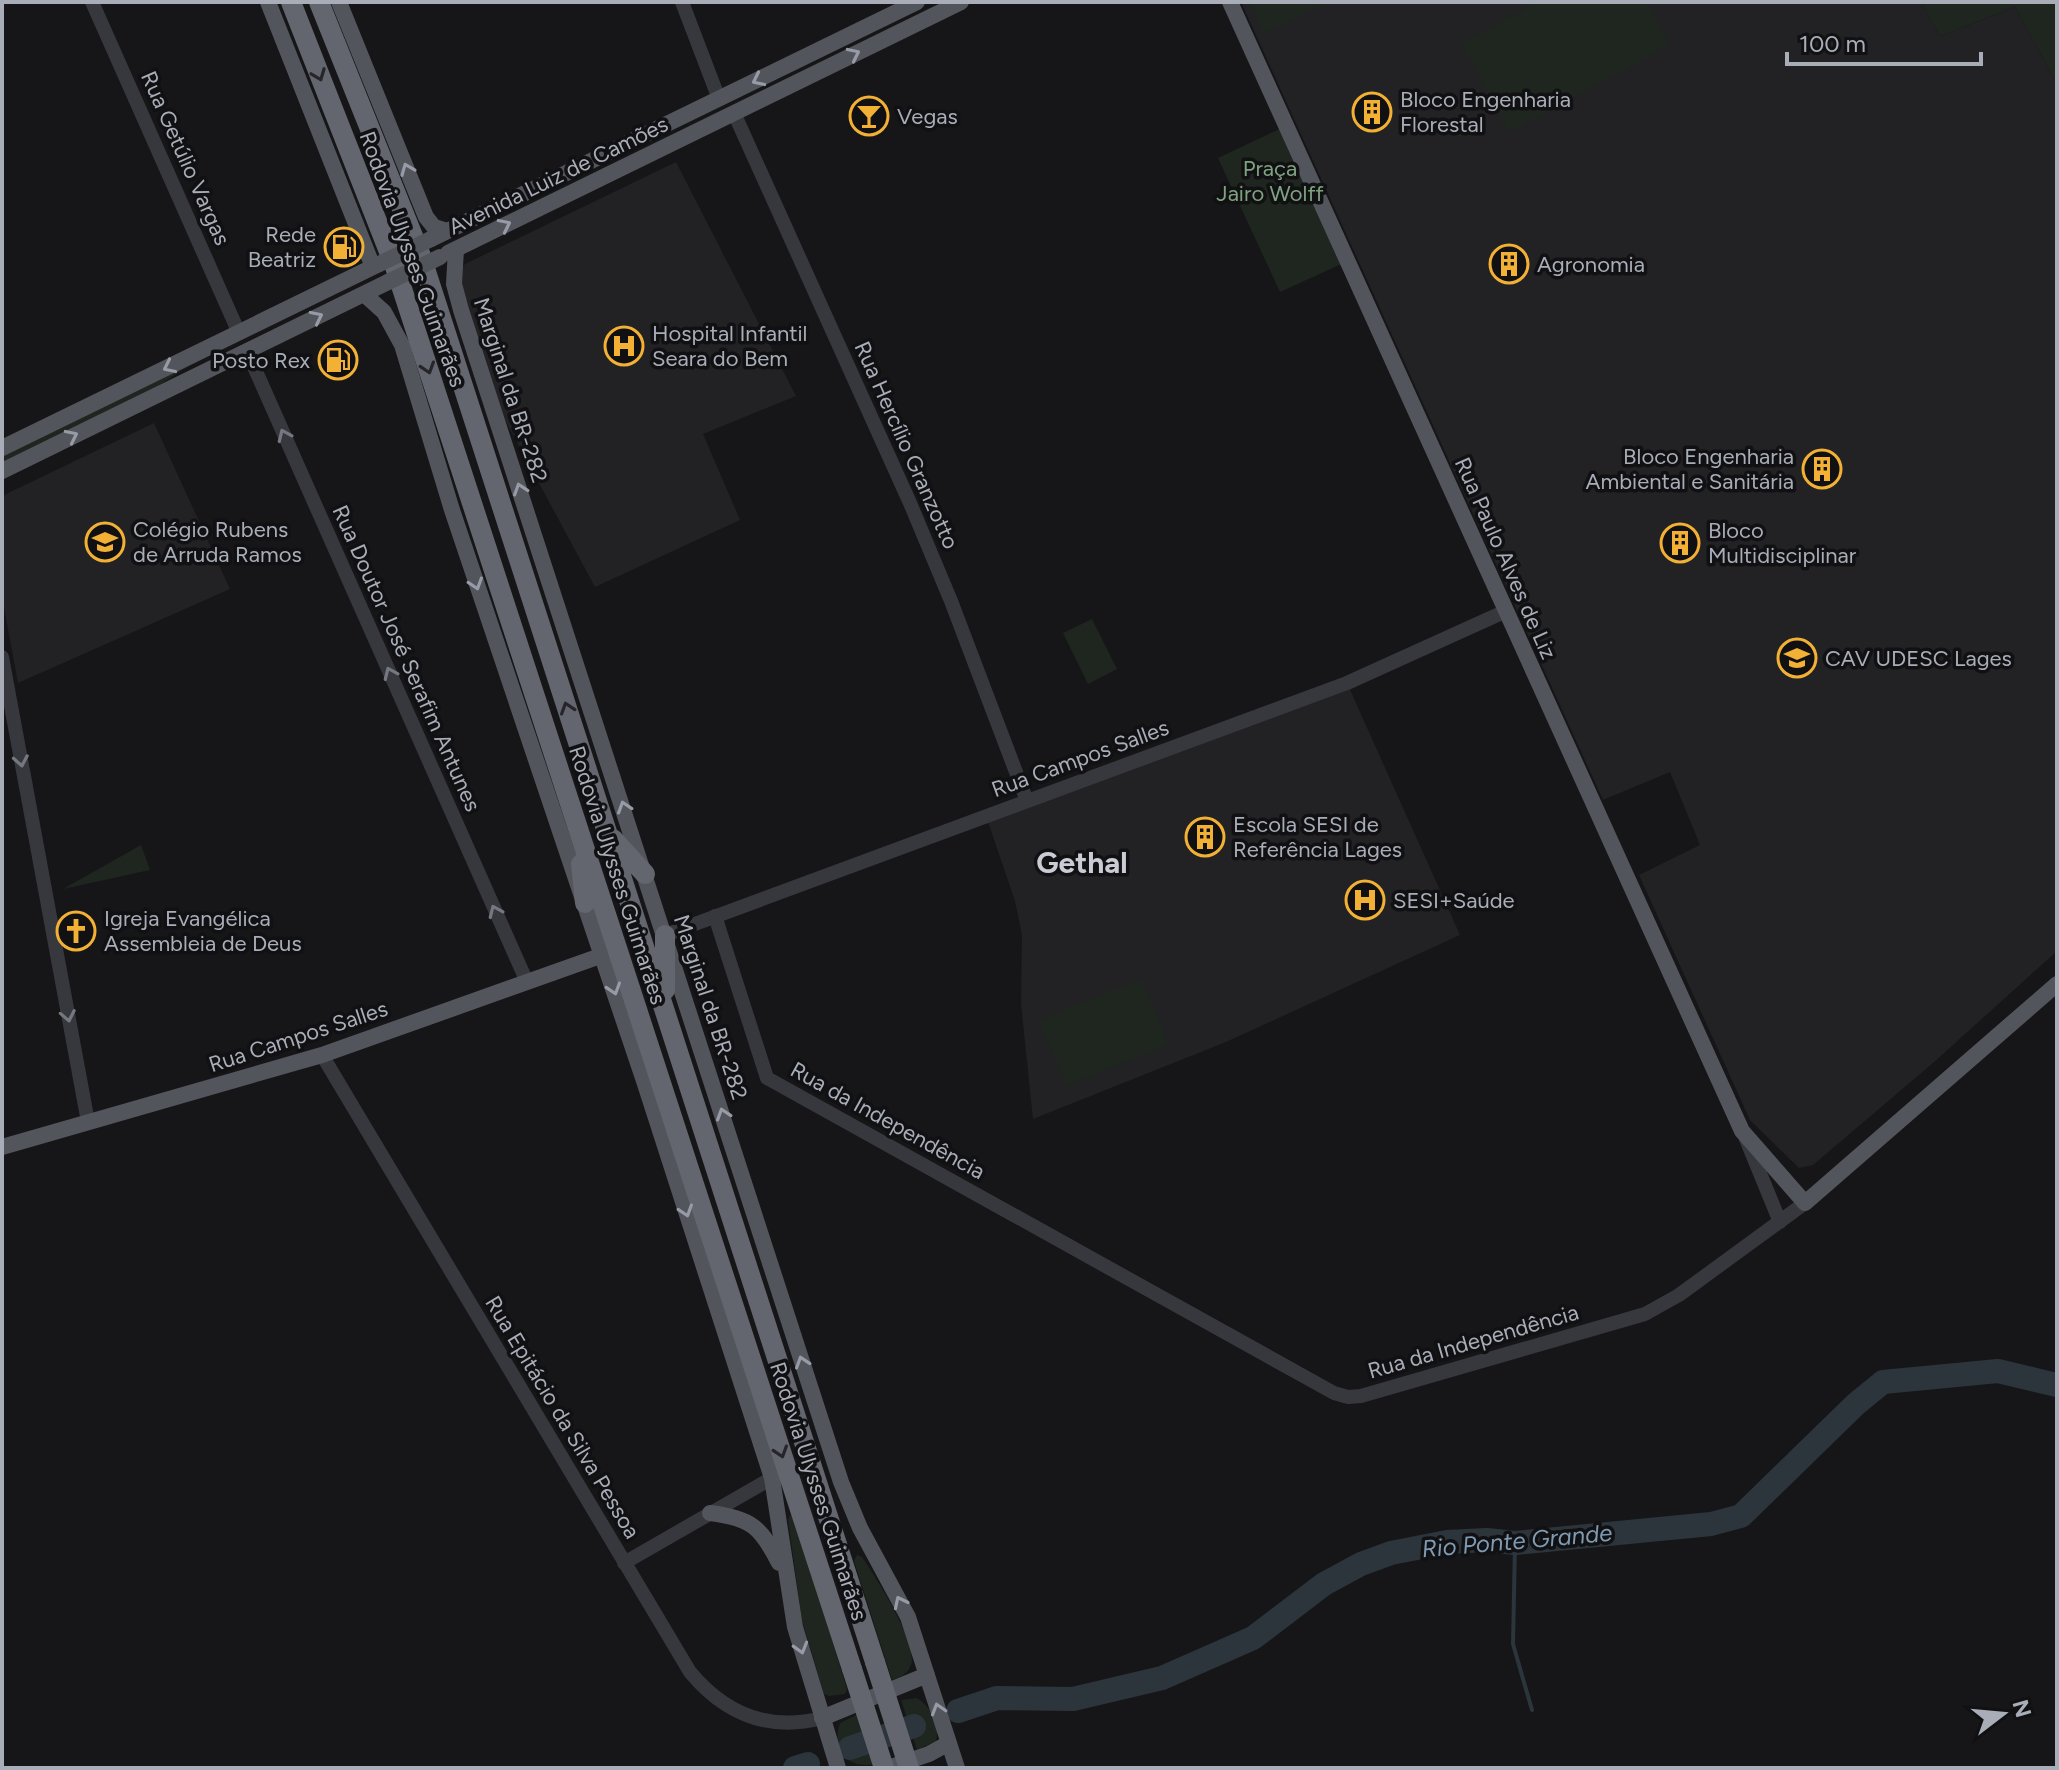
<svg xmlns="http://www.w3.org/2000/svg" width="2059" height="1770" font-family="Figtree,sans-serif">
  <rect width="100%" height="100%" fill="#161618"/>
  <!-- built -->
  <path fill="#222225" d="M1241 2H1921L1940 36 2015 7 2057 84V951L1933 1063 1813 1165 1799 1168 1750 1120 1639 875 1700 845 1670 772 1603 800Z
    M676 162 796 396 703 434 740 520 595 587 498 407 461 296 459 271 465 264Z
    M154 423 230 589 18 683 2 597V496Z
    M1347 683 1460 935 1226 1042 1033 1119 1021 1004 1022 935 1015 901 986 816Z"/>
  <!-- green -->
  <path fill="#1e261f" d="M1250 2H1319L1321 6 1264 33Z
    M1537 2H1647L1670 45 1510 132 1461 43Z
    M1921 2H2057V84L2015 7 1940 36Z
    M1286 126 1348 261 1280 292 1218 158Z
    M221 350 182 370 152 390 2 462V454Z
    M1092 619 1117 669 1088 684 1063 633Z
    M141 845 150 870 63 889Z
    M1142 979 1169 1045 1066 1086 1039 1020Z
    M790 1515 795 1518 847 1689 845 1694 829 1696 824 1694 802 1620 788 1520Z
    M857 1555 862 1557C875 1576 919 1644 911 1665 908 1674 900 1677 892 1680L854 1561Z
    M917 1698C931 1706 940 1726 936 1741L917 1750 901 1700Z
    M858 1714 875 1764C847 1770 831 1749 840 1723Z"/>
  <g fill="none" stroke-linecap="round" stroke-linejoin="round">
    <!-- stream -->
    <path stroke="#2c353c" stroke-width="4" d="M1515 1543 1513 1644 1532 1710"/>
    <!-- river -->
    <path stroke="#2c353c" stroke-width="24" d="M958 1711 997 1698 1073 1699 1162 1678 1253 1638 1324 1584 1361 1564 1391 1553 1447 1542 1487 1540 1515 1543 1711 1524 1741 1516 1856 1404 1883 1382 1998 1371 2057 1385
      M850 1748 914 1726
      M795 1768 808 1764"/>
    <!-- minor -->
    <path stroke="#37383d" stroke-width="14" d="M92 2 239 333
      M682 2 719 99
      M734 113 910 503 951 601 1027 801
      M247 351 527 982
      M2 657 88 1122
      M715 916 767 1078 1334 1393 1348 1397 1361 1396 1645 1314 1679 1295 1805 1203
      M665 935 1347 683 1506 611
      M322 1055 690 1672C725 1714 768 1732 822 1718
      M1746 1139 1780 1222
      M624 1563 772 1478"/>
    <!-- major -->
    <path stroke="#53555c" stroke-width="16" d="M268 2 373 267
      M339 2 426 217 434 227 447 231
      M1230 2 1742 1131 1805 1203 2057 984
      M431 239 917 2
      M456 249 454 284 461 310 841 1482 860 1528 908 1617 957 1768
      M448 253 961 2
      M364 294 384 312 402 345 452 510 645 1084 772 1478 795 1627 838 1768
      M2 448 379 264
      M2 471 388 282
      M2 1147 322 1055 603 955
      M710 1513C751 1518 761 1527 779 1563
      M822 1718 927 1675
      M888 1768 929 1754 949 1743"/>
    <!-- highway -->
    <path stroke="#63666e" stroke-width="20" d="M291 2 395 267 852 1669
      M319 2 421 256 875 1662
      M613 839 645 874
      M581 864 585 903
      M665 990V935"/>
    <!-- major-bridge -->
    <path stroke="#53555c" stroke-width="16" d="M379 264 431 239
      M388 282 440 257"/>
    <!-- highway-bridge -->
    <path stroke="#63666e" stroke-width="20" d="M875 1662 909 1768
      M852 1669 884 1768"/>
  </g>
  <!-- one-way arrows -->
  <defs><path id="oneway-chevron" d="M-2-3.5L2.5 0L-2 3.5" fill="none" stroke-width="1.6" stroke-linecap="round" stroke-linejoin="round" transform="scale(2)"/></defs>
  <g stroke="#979ba6">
    <use href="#oneway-chevron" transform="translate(854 54) rotate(-26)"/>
    <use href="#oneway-chevron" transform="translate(758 80) rotate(154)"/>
    <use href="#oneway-chevron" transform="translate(407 169) rotate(-112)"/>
    <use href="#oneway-chevron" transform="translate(505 225) rotate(-26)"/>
    <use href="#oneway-chevron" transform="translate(317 317) rotate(-26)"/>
    <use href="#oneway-chevron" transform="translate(169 367) rotate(154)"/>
    <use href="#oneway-chevron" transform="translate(72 436) rotate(-26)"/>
    <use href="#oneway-chevron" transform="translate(520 489) rotate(-108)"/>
    <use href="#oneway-chevron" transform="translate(476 584) rotate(72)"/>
    <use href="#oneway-chevron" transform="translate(624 807) rotate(-108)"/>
    <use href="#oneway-chevron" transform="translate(614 989) rotate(72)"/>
    <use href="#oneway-chevron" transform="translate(723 1114) rotate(-108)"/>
    <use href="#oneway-chevron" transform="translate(686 1211) rotate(72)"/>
    <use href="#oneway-chevron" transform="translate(802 1362) rotate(-108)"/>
    <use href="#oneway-chevron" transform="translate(900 1602) rotate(-116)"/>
    <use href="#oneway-chevron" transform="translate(801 1648) rotate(74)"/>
    <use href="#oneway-chevron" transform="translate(938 1709) rotate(-107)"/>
  </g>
  <g stroke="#26262a">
    <use href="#oneway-chevron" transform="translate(319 75) rotate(69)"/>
    <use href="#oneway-chevron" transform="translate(428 368) rotate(72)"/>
    <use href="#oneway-chevron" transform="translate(567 708) rotate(-108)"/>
    <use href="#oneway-chevron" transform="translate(781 1452) rotate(72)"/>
  </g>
  <g stroke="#757881">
    <use href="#oneway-chevron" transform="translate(284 435) rotate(-114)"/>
    <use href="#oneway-chevron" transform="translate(390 673) rotate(-114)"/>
    <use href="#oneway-chevron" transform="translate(21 761) rotate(80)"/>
    <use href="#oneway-chevron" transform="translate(495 911) rotate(-114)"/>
    <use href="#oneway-chevron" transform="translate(68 1016) rotate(79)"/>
  </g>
  <!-- icons -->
  <defs>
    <symbol id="building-ring" viewBox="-11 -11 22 22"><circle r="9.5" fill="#111113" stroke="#f2b134" stroke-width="1.5"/><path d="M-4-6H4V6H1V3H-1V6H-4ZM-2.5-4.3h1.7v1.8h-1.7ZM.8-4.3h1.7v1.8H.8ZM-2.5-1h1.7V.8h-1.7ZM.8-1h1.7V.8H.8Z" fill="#f2b134"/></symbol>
    <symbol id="bar-ring" viewBox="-11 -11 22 22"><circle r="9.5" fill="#111113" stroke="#f2b134" stroke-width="1.5"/><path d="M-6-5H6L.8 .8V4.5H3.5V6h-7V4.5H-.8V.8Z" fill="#f2b134"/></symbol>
    <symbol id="fuel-ring" viewBox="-11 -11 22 22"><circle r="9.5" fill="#111113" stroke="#f2b134" stroke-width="1.5"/><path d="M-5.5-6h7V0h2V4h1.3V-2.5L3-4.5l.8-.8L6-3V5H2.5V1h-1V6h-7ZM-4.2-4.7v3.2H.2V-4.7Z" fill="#f2b134"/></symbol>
    <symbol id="hospital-ring" viewBox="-11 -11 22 22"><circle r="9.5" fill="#111113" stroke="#f2b134" stroke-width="1.5"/><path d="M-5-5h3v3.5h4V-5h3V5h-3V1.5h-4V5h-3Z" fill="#f2b134"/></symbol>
    <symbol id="school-ring" viewBox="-11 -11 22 22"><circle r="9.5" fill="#111113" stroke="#f2b134" stroke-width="1.5"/><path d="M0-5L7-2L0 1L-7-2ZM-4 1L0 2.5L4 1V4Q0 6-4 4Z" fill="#f2b134"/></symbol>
    <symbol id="university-ring" viewBox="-11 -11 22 22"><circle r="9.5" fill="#111113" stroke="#f2b134" stroke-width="1.5"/><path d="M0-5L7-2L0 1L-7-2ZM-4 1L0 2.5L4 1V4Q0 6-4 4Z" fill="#f2b134"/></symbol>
    <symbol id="church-ring" viewBox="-11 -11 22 22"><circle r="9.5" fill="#111113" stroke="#f2b134" stroke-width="1.5"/><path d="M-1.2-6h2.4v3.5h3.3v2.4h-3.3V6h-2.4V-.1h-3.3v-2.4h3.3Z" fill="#f2b134"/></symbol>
  </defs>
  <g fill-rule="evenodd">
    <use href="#building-ring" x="1350" y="90" width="44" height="44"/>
    <use href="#bar-ring" x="847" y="94" width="44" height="44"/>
    <use href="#fuel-ring" x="322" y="225" width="44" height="44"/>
    <use href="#building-ring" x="1487" y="242" width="44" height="44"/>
    <use href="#hospital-ring" x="602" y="324" width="44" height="44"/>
    <use href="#fuel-ring" x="316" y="338" width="44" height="44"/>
    <use href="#building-ring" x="1800" y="447" width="44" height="44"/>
    <use href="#school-ring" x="83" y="520" width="44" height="44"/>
    <use href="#building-ring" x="1658" y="521" width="44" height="44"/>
    <use href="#university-ring" x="1775" y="636" width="44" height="44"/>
    <use href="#building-ring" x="1183" y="815" width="44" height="44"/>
    <use href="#hospital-ring" x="1343" y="878" width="44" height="44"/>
    <use href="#church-ring" x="54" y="909" width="44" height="44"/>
  </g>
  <g text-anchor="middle" stroke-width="7" stroke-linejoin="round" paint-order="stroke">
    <!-- poi labels -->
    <g font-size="22" fill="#a8adb8" stroke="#111113" text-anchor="start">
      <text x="1400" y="107">Bloco Engenharia<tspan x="1400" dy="25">Florestal</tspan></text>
      <text x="897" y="124">Vegas</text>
      <text x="316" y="242" text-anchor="end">Rede<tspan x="316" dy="25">Beatriz</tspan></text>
      <text x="1537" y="272">Agronomia</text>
      <text x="652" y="341">Hospital Infantil<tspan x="652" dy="25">Seara do Bem</tspan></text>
      <text x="310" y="368" text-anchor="end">Posto Rex</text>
      <text x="1794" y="464" text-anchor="end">Bloco Engenharia<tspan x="1794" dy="25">Ambiental e Sanitária</tspan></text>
      <text x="133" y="537">Colégio Rubens<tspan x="133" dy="25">de Arruda Ramos</tspan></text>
      <text x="1708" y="538">Bloco<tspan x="1708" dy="25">Multidisciplinar</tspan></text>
      <text x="1825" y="666">CAV UDESC Lages</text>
      <text x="1233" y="832">Escola SESI de<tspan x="1233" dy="25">Referência Lages</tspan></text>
      <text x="1393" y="908">SESI+Saúde</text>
      <text x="104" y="926">Igreja Evangélica<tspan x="104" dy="25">Assembleia de Deus</tspan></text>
    </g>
    <!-- street labels -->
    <g font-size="22" fill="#a8adb8" stroke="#111113">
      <text transform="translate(186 158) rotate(66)" y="8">Rua Getúlio Vargas</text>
      <text transform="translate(558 175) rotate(-26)" y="8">Avenida Luiz de Camões</text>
      <text transform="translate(413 259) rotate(70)" y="8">Rodovia Ulysses Guimarães</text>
      <text transform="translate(511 390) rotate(72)" y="8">Marginal da BR-282</text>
      <text transform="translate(907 445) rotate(66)" y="8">Rua Hercílio Granzotto</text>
      <text transform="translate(1506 558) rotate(66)" y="8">Rua Paulo Alves de Liz</text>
      <text transform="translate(407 658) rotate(66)" y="8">Rua Doutor José Serafim Antunes</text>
      <text transform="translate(1080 758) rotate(-20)" y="8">Rua Campos Salles</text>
      <text transform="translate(618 875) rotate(72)" y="8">Rodovia Ulysses Guimarães</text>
      <text transform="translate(711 1007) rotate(72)" y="8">Marginal da BR-282</text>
      <text transform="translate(298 1036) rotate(-18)" y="8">Rua Campos Salles</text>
      <text transform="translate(888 1120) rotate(29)" y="8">Rua da Independência</text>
      <text transform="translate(1473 1341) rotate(-16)" y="8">Rua da Independência</text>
      <text transform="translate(563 1417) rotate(59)" y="8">Rua Epitácio da Silva Pessoa</text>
      <text transform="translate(819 1491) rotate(72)" y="8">Rodovia Ulysses Guimarães</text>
    </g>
    <!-- park labels -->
    <g font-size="22" fill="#7fa381" stroke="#111113">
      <text x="1270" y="176">Praça<tspan x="1270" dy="25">Jairo Wolff</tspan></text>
    </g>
    <!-- water labels -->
    <g font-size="24" font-style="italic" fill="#7f9bb3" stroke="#111113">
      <text transform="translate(1517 1541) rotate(-5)" y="8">Rio Ponte Grande</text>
    </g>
    <!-- district labels -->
    <g font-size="30" font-weight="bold" fill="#c9ccd4" stroke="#111113">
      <text x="1082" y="873">Gethal</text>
    </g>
  </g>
  <!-- border -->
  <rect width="2059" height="1770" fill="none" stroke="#a8adb8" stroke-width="8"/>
  <!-- north arrow -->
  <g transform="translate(2003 1714) rotate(74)" stroke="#111113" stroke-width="6" paint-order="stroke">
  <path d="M0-6L14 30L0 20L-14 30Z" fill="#a8adb8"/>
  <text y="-12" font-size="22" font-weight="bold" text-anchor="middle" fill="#a8adb8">N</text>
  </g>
  <!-- scale -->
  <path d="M1787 52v12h194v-12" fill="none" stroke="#a8adb8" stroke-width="4"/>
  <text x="1799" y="52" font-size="24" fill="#a8adb8" stroke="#111113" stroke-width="6" paint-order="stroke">100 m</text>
</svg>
